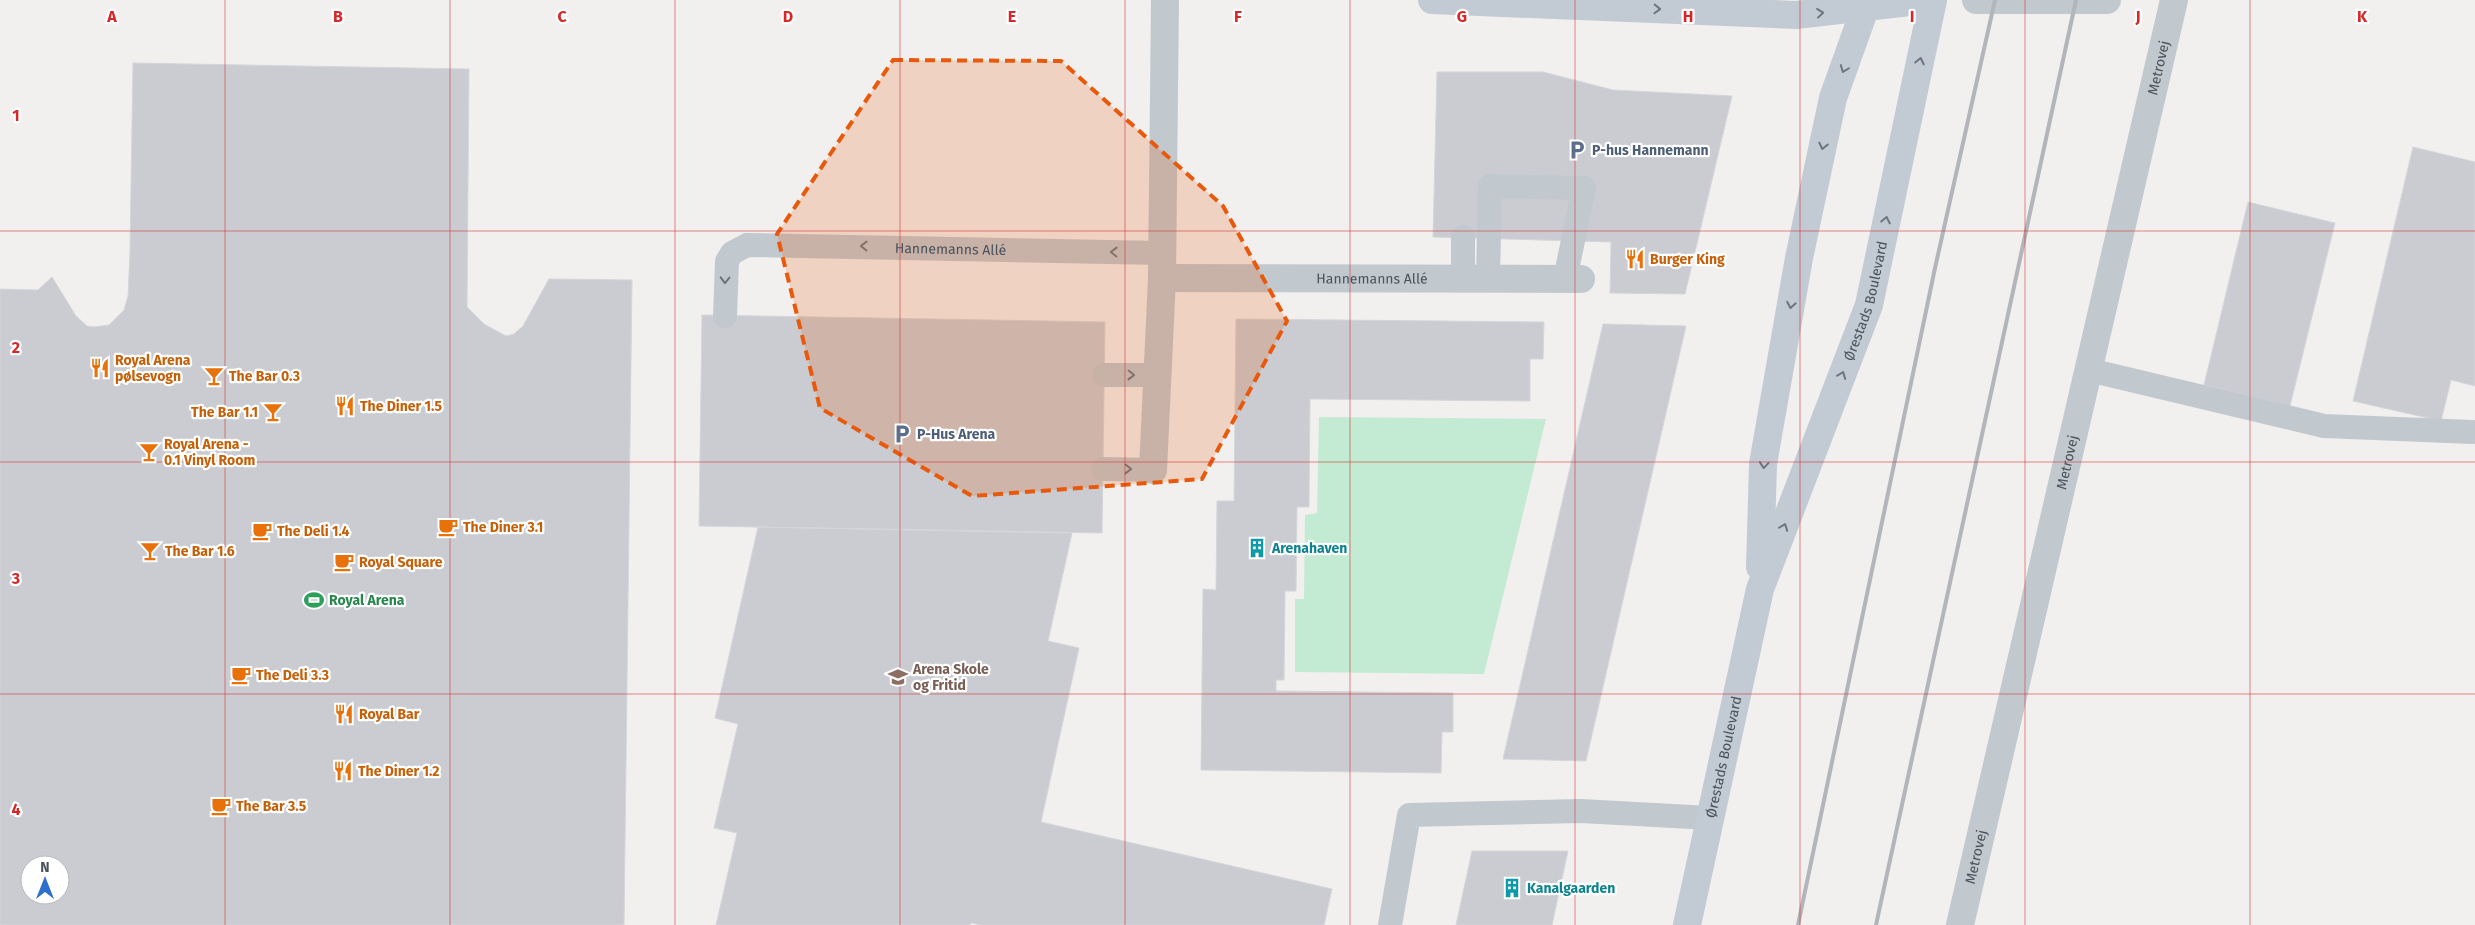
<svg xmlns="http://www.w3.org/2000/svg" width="2475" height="925" font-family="'Fira Sans',sans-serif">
  <rect width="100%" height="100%" fill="#f2f0ef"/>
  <!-- green -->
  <path fill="#c3ead3" d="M1319 417 1546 419 1484 674 1295 672V599H1304L1305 515 1317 513Z"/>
  <!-- building -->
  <path fill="#caccd1" stroke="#d4d6da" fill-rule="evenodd" d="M133 63 469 69 467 307 484 324 506 336 514 334 523 326 549 279 632 280 624 925H0V289L38 290 52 277 76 316 87 326 94 327 109 325 124 310 128 296 130 251ZM30 865H60V895H30Z
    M1437 72H1543L1613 90 1732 96 1685 294 1610 293 1611 242 1433 237Z
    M2413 147 2475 162V386L2451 380 2441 421 2353 401Z
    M2248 202 2335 223 2290 406 2204 385Z
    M702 315 1105 322 1102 533 699 526Z
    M1236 319 1544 322 1543 359H1530V401L1310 399 1309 507H1297L1296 591H1285L1284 680H1276V691L1453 693V732H1442L1441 773 1201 770 1203 589 1216 590 1217 501H1234Z
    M1603 324 1686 326 1586 761 1503 759Z
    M758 527 1072 533 1048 641 1079 648 1041 822 1332 889 1324 925H982L971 923 970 925H716L737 833 714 828 738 724 715 718Z
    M1472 851H1568L1552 925H1456Z"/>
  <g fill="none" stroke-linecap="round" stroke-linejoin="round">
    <!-- lane -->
    <g stroke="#c1c9cf" stroke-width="24">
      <path d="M1463 237V277"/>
      <path d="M1488 278 1490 186 1584 188 1565 279"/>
      <path id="s1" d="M725 316 727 261 732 253 747 245 1162 253"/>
      <path d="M2089 370 2324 426 2472 432"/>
      <path d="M1104 375H1159"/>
      <path d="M1103 469 1153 470"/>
      <path d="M1390 925 1409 815 1581 811 1710 818"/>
    </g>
    <!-- street -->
    <g stroke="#c1c9cf" stroke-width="28">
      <path d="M1976 0H2107"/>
      <path id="s2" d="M1162 278 1581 279"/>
      <path d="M1153 470 1162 278 1165 0"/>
      <path id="s3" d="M1960 925 2174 0"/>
    </g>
    <!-- secondary -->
    <g stroke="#c2cad4" stroke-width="28">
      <path d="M1432 0 1796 15 1927 0"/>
      <path d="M1760 567 1763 464 1799 258 1833 98 1868 0"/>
      <path id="s4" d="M1687 925 1760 589 1869 305 1933 0"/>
    </g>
    <!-- rail -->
    <path stroke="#b2b5b9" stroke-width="4" d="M1798 925 1935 268 1995 0
      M1876 925 2076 0"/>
  </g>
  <!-- one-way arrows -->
  <defs><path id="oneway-chevron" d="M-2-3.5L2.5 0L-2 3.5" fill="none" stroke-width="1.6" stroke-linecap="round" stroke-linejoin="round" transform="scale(1.25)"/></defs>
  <g stroke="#6d767f">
    <use href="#oneway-chevron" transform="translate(1657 9) rotate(2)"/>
    <use href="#oneway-chevron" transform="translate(1820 13) rotate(-6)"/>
    <use href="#oneway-chevron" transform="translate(1920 61) rotate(-78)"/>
    <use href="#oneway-chevron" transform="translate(1844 69) rotate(111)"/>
    <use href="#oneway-chevron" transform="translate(1823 146) rotate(102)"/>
    <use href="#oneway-chevron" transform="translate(1886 220) rotate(-78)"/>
    <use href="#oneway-chevron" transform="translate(1791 305) rotate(100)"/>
    <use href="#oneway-chevron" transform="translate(1842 375) rotate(-69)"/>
    <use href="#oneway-chevron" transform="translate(1764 465) rotate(95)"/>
    <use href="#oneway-chevron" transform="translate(1784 527) rotate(-69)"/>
  </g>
  <g stroke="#6d767e">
    <use href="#oneway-chevron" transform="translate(864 246) rotate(-179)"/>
    <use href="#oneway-chevron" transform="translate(1114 252) rotate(-179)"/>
    <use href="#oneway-chevron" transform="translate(725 280) rotate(91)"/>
    <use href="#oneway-chevron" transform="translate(1131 375) rotate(1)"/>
    <use href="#oneway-chevron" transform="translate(1128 469) rotate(1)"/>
  </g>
  <!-- marked area -->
  <path fill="#e8590c" fill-opacity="0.2" stroke="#e8590c" stroke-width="4" stroke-dasharray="10 6" stroke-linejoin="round" d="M893 60 1061 61 1223 206 1287 321 1202 479 972 496 820 408 777 234Z"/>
  <!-- grid -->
  <path fill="none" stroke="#d62828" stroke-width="1" stroke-opacity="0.55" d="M225 0V925M450 0V925M675 0V925M900 0V925M1125 0V925M1350 0V925M1575 0V925M1800 0V925M2025 0V925M2250 0V925M0 231H2475M0 462H2475M0 694H2475"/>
  <!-- icons -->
  <defs>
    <symbol id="parking-bare" viewBox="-9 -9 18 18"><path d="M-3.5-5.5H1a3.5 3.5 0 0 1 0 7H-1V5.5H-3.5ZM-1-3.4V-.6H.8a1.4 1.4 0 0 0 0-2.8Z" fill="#5c6f8a" stroke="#fff" stroke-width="2.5" paint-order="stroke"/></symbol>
    <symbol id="restaurant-bare" viewBox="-9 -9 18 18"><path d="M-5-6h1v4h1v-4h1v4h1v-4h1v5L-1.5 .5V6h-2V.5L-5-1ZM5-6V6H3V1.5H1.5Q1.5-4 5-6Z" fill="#e8710a" stroke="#fff" stroke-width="2.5" paint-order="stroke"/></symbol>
    <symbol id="bar-bare" viewBox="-9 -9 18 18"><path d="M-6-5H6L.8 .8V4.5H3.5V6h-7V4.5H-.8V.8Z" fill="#e8710a" stroke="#fff" stroke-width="2.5" paint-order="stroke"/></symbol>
    <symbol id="cafe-bare" viewBox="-9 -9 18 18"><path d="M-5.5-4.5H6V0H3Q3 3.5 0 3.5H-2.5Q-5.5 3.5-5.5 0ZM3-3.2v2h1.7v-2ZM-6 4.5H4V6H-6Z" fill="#e8710a" stroke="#fff" stroke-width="2.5" paint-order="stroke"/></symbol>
    <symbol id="building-bare" viewBox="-9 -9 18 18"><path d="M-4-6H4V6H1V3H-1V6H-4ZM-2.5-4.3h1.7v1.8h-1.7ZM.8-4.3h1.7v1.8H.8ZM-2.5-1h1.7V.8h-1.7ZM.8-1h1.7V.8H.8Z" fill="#0f9aa8" stroke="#fff" stroke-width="2.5" paint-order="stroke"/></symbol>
    <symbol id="stadium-bare" viewBox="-9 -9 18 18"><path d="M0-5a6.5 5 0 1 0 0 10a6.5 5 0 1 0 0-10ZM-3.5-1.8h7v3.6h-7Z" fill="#2e9e5b" stroke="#fff" stroke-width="2.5" paint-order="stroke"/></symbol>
    <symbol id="school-bare" viewBox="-9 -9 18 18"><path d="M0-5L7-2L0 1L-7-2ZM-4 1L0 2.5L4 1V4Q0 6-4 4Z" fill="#8d6e63" stroke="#fff" stroke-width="2.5" paint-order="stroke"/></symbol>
  </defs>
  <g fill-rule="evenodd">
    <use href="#parking-bare" x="1563" y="136" width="28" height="28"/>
    <use href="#restaurant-bare" x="1621" y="245" width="28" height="28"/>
    <use href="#restaurant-bare" x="86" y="354" width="28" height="28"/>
    <use href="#bar-bare" x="200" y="362" width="28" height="28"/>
    <use href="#restaurant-bare" x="331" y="392" width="28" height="28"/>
    <use href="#bar-bare" x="259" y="398" width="28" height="28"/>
    <use href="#parking-bare" x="888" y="420" width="28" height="28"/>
    <use href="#bar-bare" x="135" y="438" width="28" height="28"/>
    <use href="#cafe-bare" x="434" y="513" width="28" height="28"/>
    <use href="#cafe-bare" x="248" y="517" width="28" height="28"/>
    <use href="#building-bare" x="1243" y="534" width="28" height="28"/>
    <use href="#bar-bare" x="136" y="537" width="28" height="28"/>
    <use href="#cafe-bare" x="330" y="548" width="28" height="28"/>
    <use href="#stadium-bare" x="300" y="586" width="28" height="28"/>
    <use href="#cafe-bare" x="227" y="661" width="28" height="28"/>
    <use href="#school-bare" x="884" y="663" width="28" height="28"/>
    <use href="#restaurant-bare" x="330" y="700" width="28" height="28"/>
    <use href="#restaurant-bare" x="329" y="757" width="28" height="28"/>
    <use href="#cafe-bare" x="207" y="792" width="28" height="28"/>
    <use href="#building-bare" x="1498" y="874" width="28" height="28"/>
  </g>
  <g text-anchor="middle" stroke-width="4.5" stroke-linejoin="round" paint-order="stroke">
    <!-- street labels -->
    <g font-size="14" fill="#49525b" stroke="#fff">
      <text dy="5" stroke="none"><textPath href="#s3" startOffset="880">Metrovej</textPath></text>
      <text dy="5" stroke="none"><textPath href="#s1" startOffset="285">Hannemanns Allé</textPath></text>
      <text dy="5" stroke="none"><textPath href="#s2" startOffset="210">Hannemanns Allé</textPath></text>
      <text dy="5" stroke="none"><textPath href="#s4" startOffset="651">Ørestads Boulevard</textPath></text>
      <text dy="5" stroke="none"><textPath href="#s3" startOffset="475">Metrovej</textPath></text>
      <text dy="5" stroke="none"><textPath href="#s4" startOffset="172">Ørestads Boulevard</textPath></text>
      <text dy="5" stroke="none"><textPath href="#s3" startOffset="70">Metrovej</textPath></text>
    </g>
    <!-- service labels -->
    <g font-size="14" font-weight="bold" fill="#4e5e75" stroke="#fff" text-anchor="start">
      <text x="1592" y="155">P-hus Hannemann</text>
      <text x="917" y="439">P-Hus Arena</text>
    </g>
    <!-- food labels -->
    <g font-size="14" font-weight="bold" fill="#c56008" stroke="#fff" text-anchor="start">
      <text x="1650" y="264">Burger King</text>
      <text x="115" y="365">Royal Arena<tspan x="115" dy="16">pølsevogn</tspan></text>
      <text x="229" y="381">The Bar 0.3</text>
      <text x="360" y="411">The Diner 1.5</text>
      <text x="258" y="417" text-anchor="end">The Bar 1.1</text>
      <text x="164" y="449">Royal Arena -<tspan x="164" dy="16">0.1 Vinyl Room</tspan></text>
      <text x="463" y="532">The Diner 3.1</text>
      <text x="277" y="536">The Deli 1.4</text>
      <text x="165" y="556">The Bar 1.6</text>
      <text x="359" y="567">Royal Square</text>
      <text x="256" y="680">The Deli 3.3</text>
      <text x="359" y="719">Royal Bar</text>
      <text x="358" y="776">The Diner 1.2</text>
      <text x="236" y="811">The Bar 3.5</text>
    </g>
    <!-- culture labels -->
    <g font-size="14" font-weight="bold" fill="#0d838f" stroke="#fff" text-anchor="start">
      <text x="1272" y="553">Arenahaven</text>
      <text x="1527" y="893">Kanalgaarden</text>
    </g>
    <!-- leisure labels -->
    <g font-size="14" font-weight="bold" fill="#27864d" stroke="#fff" text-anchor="start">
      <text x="329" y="605">Royal Arena</text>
    </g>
    <!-- education labels -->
    <g font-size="14" font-weight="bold" fill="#785e54" stroke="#fff" text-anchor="start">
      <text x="913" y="674">Arena Skole<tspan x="913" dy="16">og Fritid</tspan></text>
    </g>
  </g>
  <g font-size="16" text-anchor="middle" font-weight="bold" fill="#d62828" stroke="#fff" stroke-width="4.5" stroke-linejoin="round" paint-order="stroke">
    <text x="112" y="22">A</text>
    <text x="338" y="22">B</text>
    <text x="562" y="22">C</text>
    <text x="788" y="22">D</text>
    <text x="1012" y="22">E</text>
    <text x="1238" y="22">F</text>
    <text x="1462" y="22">G</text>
    <text x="1688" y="22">H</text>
    <text x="1912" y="22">I</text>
    <text x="2138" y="22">J</text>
    <text x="2362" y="22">K</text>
    <text x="16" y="121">1</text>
    <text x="16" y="353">2</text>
    <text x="16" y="584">3</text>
    <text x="16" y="815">4</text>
  </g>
  <!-- north arrow -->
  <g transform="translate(45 880)"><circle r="24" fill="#ffffff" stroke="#b6babd"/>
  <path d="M0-4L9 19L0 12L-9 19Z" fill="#2e6fcd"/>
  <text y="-8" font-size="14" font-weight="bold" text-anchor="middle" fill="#49525b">N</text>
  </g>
</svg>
